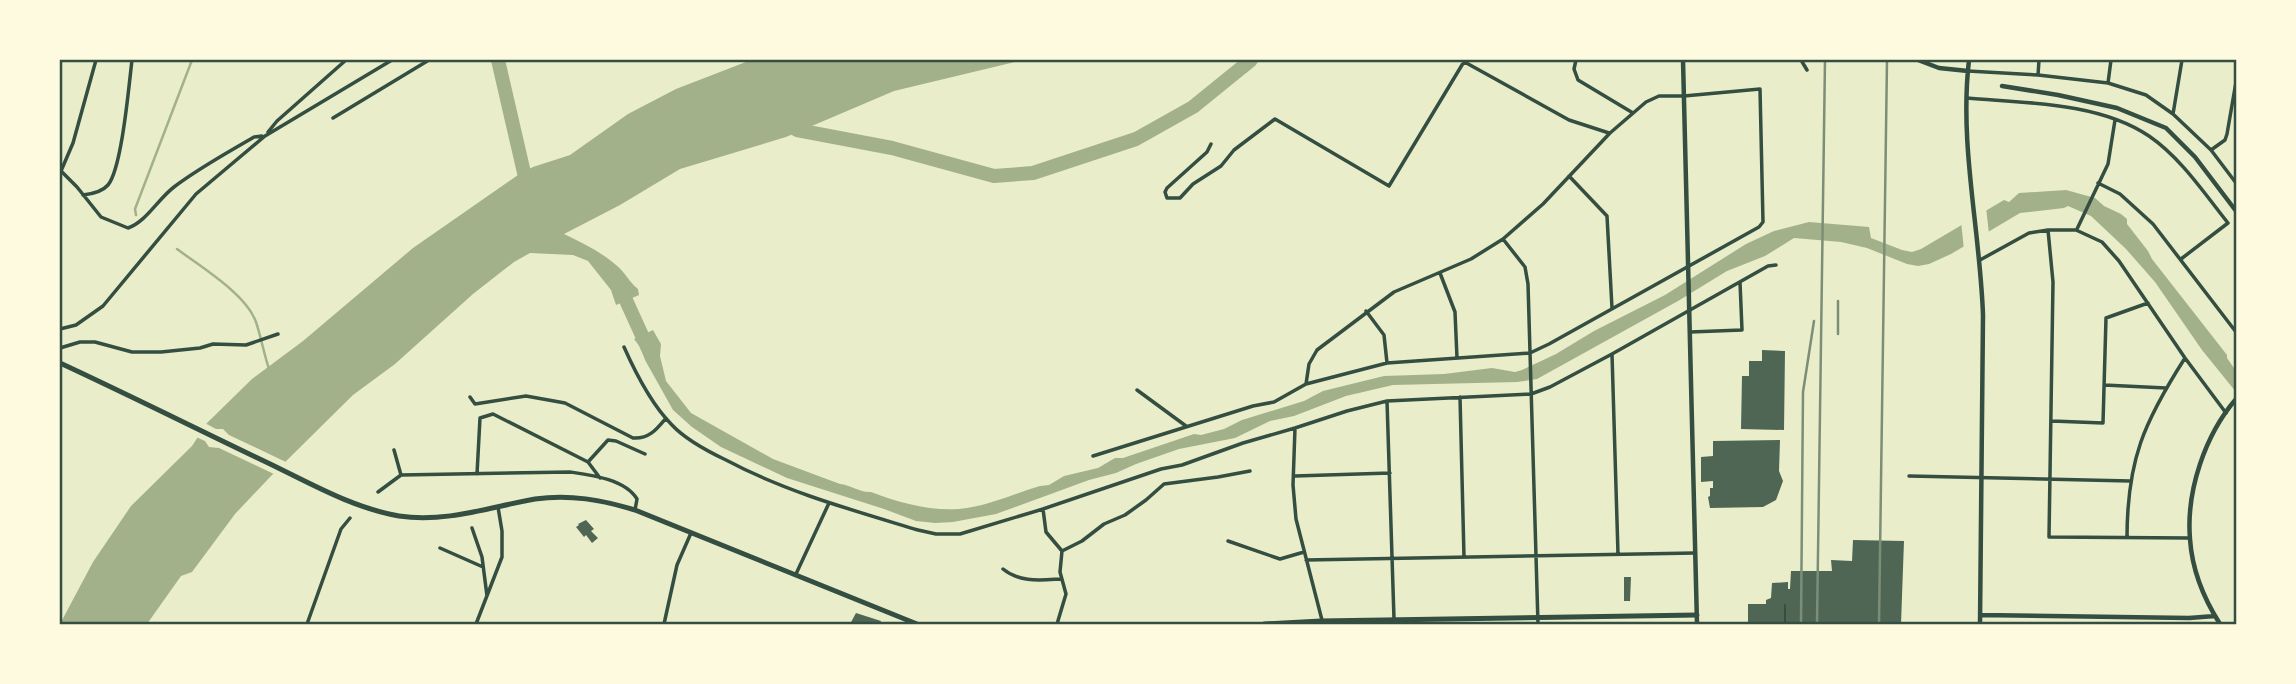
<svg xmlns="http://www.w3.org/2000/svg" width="2296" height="684" font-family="Jost,sans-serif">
  <rect width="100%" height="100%" fill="#e9edc9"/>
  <!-- water -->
  <path fill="#a3b18a" d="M751 60H1023L894 91 786 137 680 169 620 205 564 234C582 243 600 251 616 265 625 272 629 282 638 289L639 295 616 305 611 290 588 261 573 255 530 253 514 262 473 294 395 364 353 395 271 476 235 514 192 572 181 576 147 624H60L93 562 131 506 192 446 207 423 252 379 303 341 413 248 518 175 533 167 570 155 628 114 676 89Z
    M2066 190 2095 198 2104 206 2121 214 2127 219V224L2148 251 2152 259 2227 355V358L2236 371V392L2202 350 2155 282 2126 249 2091 216 2068 206 2064 208 2020 213 1951 254 1929 264 1918 266 1907 264 1867 248 1841 242 1794 238 1765 256 1727 271 1678 301 1537 379 1517 382 1393 385 1346 396 1294 416 1270 421 1235 438 1179 449 1136 464 1116 473 1089 480 996 514 953 522 935 523 916 521 884 509 787 478 721 447 692 427 673 410 645 360 641 348 634 339 653 330 661 344 660 356 666 381 691 413 773 459 840 484C851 485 861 493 871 492 899 503 937 513 967 508 992 504 1016 493 1040 486L1049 485 1064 476 1098 468 1115 458H1123L1194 434 1201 435 1224 429 1242 420 1304 401 1323 391 1384 376 1444 374 1492 368 1515 372 1522 370 1556 354 1594 331 1665 295 1746 244 1774 231 1809 222 1869 227 1871 238 1902 250 1912 252 1921 249 2004 200 2009 202 2019 193Z"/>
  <!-- pier -->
  <path fill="#e9edc9" d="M1986 207 1989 234 1964 250 1961 221Z
    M203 422 216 429H223L229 435 288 463 276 475 219 448 209 447 205 441 194 436Z"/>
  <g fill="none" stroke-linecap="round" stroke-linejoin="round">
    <!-- stream -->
    <path stroke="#a3b18a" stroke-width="2.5" d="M136 215 135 209 192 60
      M177 249C201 267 246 294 256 322 261 337 264 354 269 369"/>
    <!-- river -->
    <path stroke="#a3b18a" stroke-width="14" d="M498 60 525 177 530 191
      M784 120 797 130 892 148 994 176 1033 173 1136 139 1193 107 1251 60
      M619 285 650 353"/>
  </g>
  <!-- building -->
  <path fill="#4f6655" d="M1762 350 1785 351 1784 430 1741 429 1742 376H1749V361H1762Z
    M1780 440 1779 471 1783 481 1776 500 1763 507 1710 508 1708 497 1710 496V488H1713V481L1701 482V457L1713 456V441Z
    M586 520 594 529 591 531 598 538 592 543 586 535 584 537 576 527 579 525 578 524Z
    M1853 540 1904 541 1901 624 1748 623V604H1766V600L1771 598 1772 583 1788 582V589H1790L1791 571H1832L1831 560 1852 561Z
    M1624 577H1631L1630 601H1624Z
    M856 613 881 621 880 624H850Z"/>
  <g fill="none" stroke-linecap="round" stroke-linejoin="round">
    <!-- path -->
    <path stroke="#344e41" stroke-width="2" d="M1785 623V605"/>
    <!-- minor -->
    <path stroke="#344e41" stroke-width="3.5" d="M1461 60 1569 120 1609 133
      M1576 60 1574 69 1578 80 1633 113
      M1801 60 1807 70
      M2182 60 2173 114 2211 150
      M1968 71 2038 75 2108 83 2146 95 2173 114
      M2038 75 2039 60
      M2236 82 2227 134 2225 140 2211 150 2236 183
      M2108 83 2111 60
      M1967 98C2025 103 2099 102 2149 136 2181 158 2204 193 2228 223L2181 259
      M333 118 429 60
      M268 132 277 121 346 60
      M1211 144 1207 152 1167 188 1165 192 1167 198H1180L1193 184 1221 166 1234 150 1275 119 1389 186 1465 60
      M60 170 77 187 101 217 128 228C146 222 158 199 174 187 199 168 227 153 254 137L262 136
      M61 171 73 143 96 60
      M1569 176 1607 216 1612 308
      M2098 183 2120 194 2153 224 2236 332
      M83 195C92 194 102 192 108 185 122 168 129 84 132 60
      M2077 229 2108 164 2115 120
      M2048 230 2053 282 2049 537 2189 538
      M1503 239 1525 267 1528 284 1538 624
      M1980 260 2029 233 2048 230H2076L2102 242 2119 261 2185 358 2226 413
      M1440 273 1455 312 1457 358
      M1366 311 1384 335 1387 363
      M60 329 76 325 103 306 196 194 265 136 392 60
      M1690 332 1742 330 1740 282
      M624 347C636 374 651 404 672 425 686 440 707 451 726 460 786 492 852 510 918 530L936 534H960L1043 509 1161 469 1182 465 1243 443 1295 428 1347 411 1387 401 1531 394 1550 387 1612 354 1618 554
      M60 348 80 342H95L132 352H161L200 348 213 344 246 345 278 334
      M1612 354 1768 266 1776 265
      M2104 385 2166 388
      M1137 390 1186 426
      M470 397 475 404 526 396 565 403 633 438C649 439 656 430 666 418
      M1460 397 1464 557
      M1387 401 1394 619
      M2052 421 2103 423 2106 318 2148 303
      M1295 428 1293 485 1296 519 1323 624
      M394 450 401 475
      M1093 456 1253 406 1274 402 1306 384 1387 363 1530 353 1549 344 1759 227 1763 222 1760 89 1684 96H1659L1646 102 1610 133 1543 204 1503 239 1471 259 1394 292 1317 350 1309 364 1306 384
      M588 462 608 440 616 441 645 454
      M477 474 480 418 493 414 588 462 600 478
      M1295 476 1390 473
      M1909 476 2130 481
      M378 492 401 475 570 472C591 475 625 479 637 499L635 510
      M1043 509 1046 532 1062 551 1060 572 1066 594 1057 624
      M472 528 482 557 487 596
      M2127 538C2127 460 2144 422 2185 358
      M1228 541 1280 559 1304 552
      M440 548 483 567
      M1062 551 1082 541 1104 524 1125 515 1146 500 1164 484 1218 477 1250 471
      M1306 560 1695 553
      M1003 569C1020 583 1041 580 1061 579
      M796 574 829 503
      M307 624 341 529 350 518
      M476 624 502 557V531L498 507
      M664 624 677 565 691 533"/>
    <!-- tertiary -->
    <path stroke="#344e41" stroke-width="4.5" d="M1683 60 1697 624
      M1918 60 1939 68 1968 71
      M1969 60C1959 145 1980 229 1983 315L1980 624
      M2002 86 2058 95 2117 108 2166 128 2195 157 2236 211
      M1980 615 2189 618 2215 616
      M2220 624C2204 599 2192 569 2190 539 2186 491 2205 435 2236 399"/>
    <!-- primary -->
    <path stroke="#344e41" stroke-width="5" d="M60 363C129 395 197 429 266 462 308 482 352 508 399 516 446 523 490 507 535 499 570 494 602 500 635 510L917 624
      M1264 624 1321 621 1697 615"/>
    <!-- rail -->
    <path stroke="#7c8e77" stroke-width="2.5" d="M1838 301V334
      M1801 624 1803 392 1814 321
      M1817 624 1825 60
      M1879 624 1887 60"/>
  </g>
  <!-- border -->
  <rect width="2296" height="684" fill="none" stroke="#fefae0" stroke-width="122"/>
  <rect x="61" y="61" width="2174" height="562" fill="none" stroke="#344e41" stroke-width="2.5"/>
</svg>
